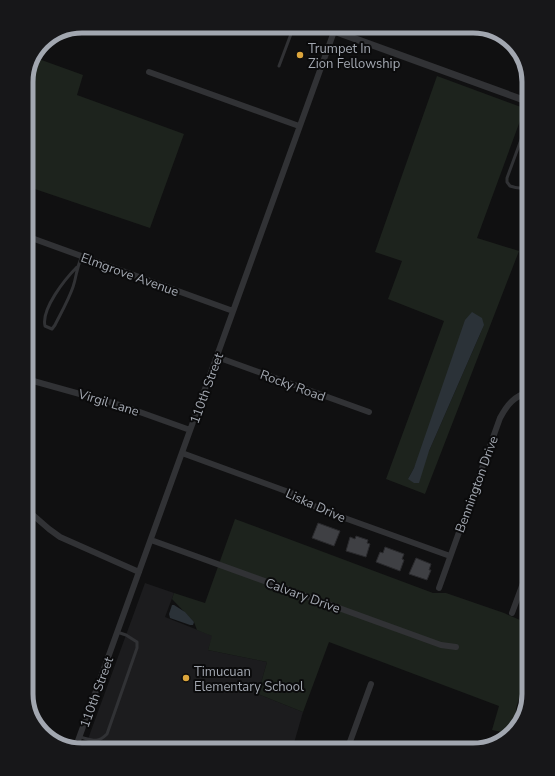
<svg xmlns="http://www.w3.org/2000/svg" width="555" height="776" font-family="'Nunito Sans',sans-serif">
  <rect width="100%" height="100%" fill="#101011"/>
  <!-- built -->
  <path fill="#1c1c1e" d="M145 583 174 593 165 617 213 636 208 650 267 662 258 694 303 712 292 750H84Z"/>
  <!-- green -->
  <path fill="#1d231d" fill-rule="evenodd" d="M36 58 83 75 77 95 184 134 150 228 26 186V78Z
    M437 76 521 107 524 110 477 238 519 251 425 494 386 479 444 321 388 299 402 261 375 252ZM484 325 429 451 408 479 414 468Z
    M235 519 433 593H446L504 613 529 624V667L516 708 519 725 505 739 507 733 492 730 499 706 329 642 303 712 258 694 267 662 208 650 212 636 197 630 194 622 172 599 174 593 205 603Z"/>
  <!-- water -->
  <path fill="#2b3238" d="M472 312 482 318 484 325 429 451 419 483H414L408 479 414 468 465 320Z
    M172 605H174L185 612 194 622 193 625H190L170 618 169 614Z"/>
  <!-- building -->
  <path fill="#3f4044" stroke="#2a2a2d" d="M318 523 340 531 334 546 312 538Z
    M356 536 368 540 367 543 370 544 366 557 346 551 350 537 355 539Z
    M385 547 404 554 402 559 404 560 400 571 376 562 380 552 383 553Z
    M416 558 431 564 429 570H431L427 580 409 574Z"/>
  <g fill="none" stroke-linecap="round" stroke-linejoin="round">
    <!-- service -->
    <path stroke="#313235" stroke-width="3" d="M279 66 294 26
      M529 180C524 190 519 189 510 186L507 182V178L529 118
      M77 267C65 279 41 309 45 326L52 329 55 325C61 313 68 301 73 287 77 275 76 269 82 256
      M39 728 41 723
      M80 737C92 740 97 744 107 734L137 648V642L126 635 117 632"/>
    <!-- minor -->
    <path stroke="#313235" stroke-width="6" d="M149 72 299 126
      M26 236 233 311
      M217 357 369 412
      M26 379 123 406 190 430
      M529 382C525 366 523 354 529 338
      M182 453 294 494 312 505 325 511 450 556
      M26 509 49 529 60 537 139 572
      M151 540 441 645 456 647
      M439 588 500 418C507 405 514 396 529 392
      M512 613 529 567
      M75 749 336 26
      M347 750 371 684"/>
    <!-- tertiary -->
    <path stroke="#313235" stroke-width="7" d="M320 26 529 102"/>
  </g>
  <!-- markers -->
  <g fill="#dca53c" stroke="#0b0b0c" stroke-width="1.5">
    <circle cx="300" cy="55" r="4"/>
    <circle cx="186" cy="678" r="4"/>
  </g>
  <g text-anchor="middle" stroke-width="4" stroke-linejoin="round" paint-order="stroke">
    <!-- poi labels -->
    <g font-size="13" fill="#a2a7b0" stroke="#0b0b0c" text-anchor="start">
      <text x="308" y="53">Trumpet In<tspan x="308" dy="15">Zion Fellowship</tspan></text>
      <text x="194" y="676">Timucuan<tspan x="194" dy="15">Elementary School</tspan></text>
    </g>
    <!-- street labels -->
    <g font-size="13" fill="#a2a7b0" stroke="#0b0b0c">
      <text transform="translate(130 274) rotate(20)" y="5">Elmgrove Avenue</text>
      <text transform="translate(293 385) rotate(20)" y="5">Rocky Road</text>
      <text transform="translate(206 388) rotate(-70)" y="5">110th Street</text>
      <text transform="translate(109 402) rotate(17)" y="5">Virgil Lane</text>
      <text transform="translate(476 484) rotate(-70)" y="5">Bennington Drive</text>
      <text transform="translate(316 505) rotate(24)" y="5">Liska Drive</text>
      <text transform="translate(303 595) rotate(20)" y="5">Calvary Drive</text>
      <text transform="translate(96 692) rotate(-70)" y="5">110th Street</text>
    </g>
  </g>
  <!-- crop -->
  <path d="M0 0H555V776H0ZM82 33H473A49 49 0 0 1 522 82V694A49 49 0 0 1 473 743H82A49 49 0 0 1 33 694V82A49 49 0 0 1 82 33Z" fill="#171719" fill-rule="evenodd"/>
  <path fill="none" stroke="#a2a7b0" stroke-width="5" d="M82 33H473A49 49 0 0 1 522 82V694A49 49 0 0 1 473 743H82A49 49 0 0 1 33 694V82A49 49 0 0 1 82 33Z"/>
</svg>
